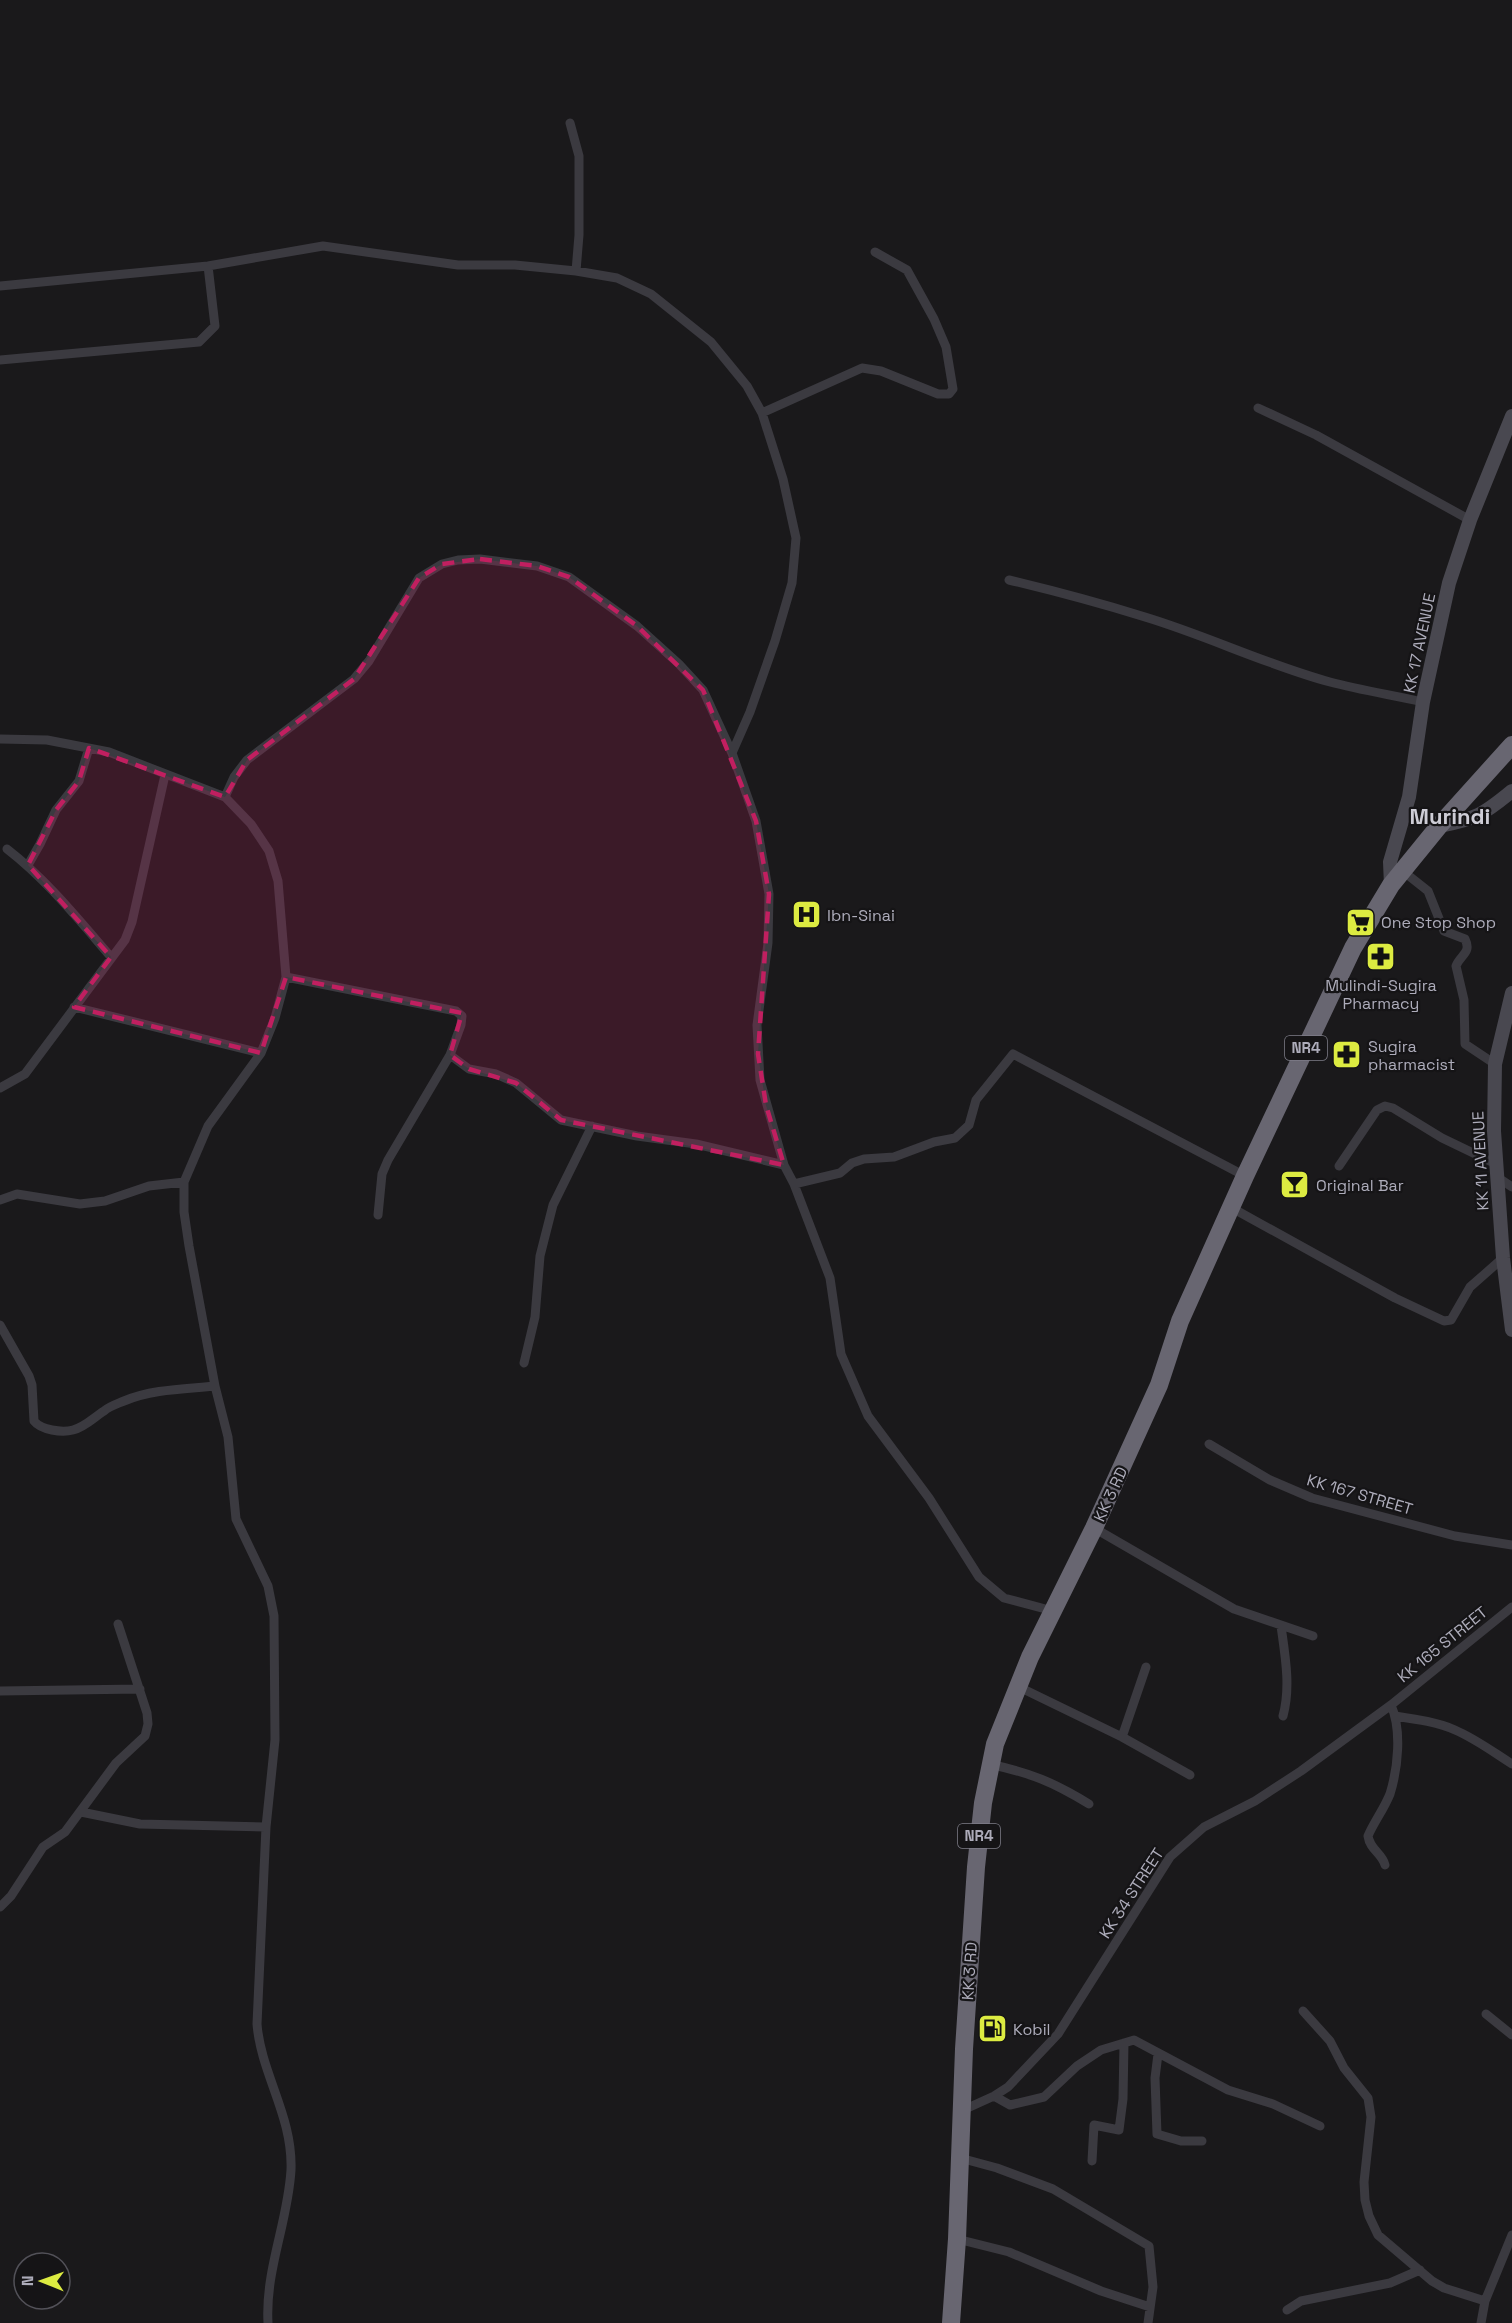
<svg xmlns="http://www.w3.org/2000/svg" width="1512" height="2323" font-family="'Space Grotesk',sans-serif">
  <rect width="100%" height="100%" fill="#1a191b"/>
  <g fill="none" stroke-linecap="round" stroke-linejoin="round">
    <!-- street -->
    <path stroke="#3b3a40" stroke-width="9" d="M570 123 579 156V235L576 271
      M0 286 208 266 323 246 458 265H515L576 271 617 278 651 294 711 342 747 386 762 413 783 479 796 538 792 583 775 641 750 712 732 753
      M0 360 199 342 215 326 208 266
      M1258 408 1316 435 1470 520
      M762 413 862 368 881 371 938 394H949L953 389 946 347 934 319 907 270 875 252
      M1009 580C1055 591 1100 603 1145 617 1208 636 1267 665 1330 682 1360 690 1392 695 1423 702
      M0 739 47 740 109 752 225 797 251 824 269 851 278 881 286 977 275 1018 261 1053 208 1126 184 1182V1212L189 1246 215 1386 228 1437 236 1519 268 1586 274 1616 275 1740 266 1827 257 2024C261 2074 293 2116 291 2170 288 2222 265 2270 268 2323
      M225 797 234 777 247 760 354 679 369 661 419 578 442 564 458 560 480 559 537 566 569 577 637 626 679 664 703 690 732 753 756 821 769 894 768 943 757 1025 760 1080 784 1165 794 1184 830 1278 841 1354 868 1416 929 1498 979 1577 1004 1598 1053 1611
      M7 849C47 880 78 919 111 957
      M28 865 40 844 56 810 79 781 89 748
      M1404 872 1428 891 1444 931 1465 939C1472 953 1460 955 1456 966L1464 1000 1465 1044 1495 1064
      M286 977 456 1011 462 1016 461 1025 450 1055 469 1069 496 1074 516 1083 561 1120 637 1136 696 1144 784 1165
      M74 1007 261 1053
      M0 1088 25 1074 125 940 132 922 165 775
      M1339 1166 1377 1110 1385 1106 1393 1108 1442 1138 1496 1164
      M1497 1177 1512 1187
      M794 1184 840 1173 852 1163 864 1159 894 1157 934 1142 955 1138 969 1125 976 1100 1013 1054 1245 1176
      M0 1200 17 1194 80 1204 105 1201 149 1186 184 1182
      M1232 1208 1395 1298 1444 1321 1451 1320 1470 1287 1503 1258
      M378 1215 382 1174 388 1160 450 1055
      M0 1325 29 1376 32 1385 34 1421C41 1430 62 1433 73 1430 85 1427 93 1418 104 1411 110 1406 117 1404 124 1401 152 1389 186 1389 215 1386
      M524 1363 535 1317 540 1256 553 1205 592 1126
      M1209 1444 1270 1480 1312 1498 1455 1536 1512 1545
      M1094 1528 1234 1609 1313 1636
      M1281 1626C1285 1655 1291 1687 1283 1716
      M1017 1686 1122 1737 1146 1667
      M0 1691 140 1689
      M1395 1716C1415 1719 1437 1722 1455 1730 1476 1739 1493 1752 1512 1764
      M1122 1737 1190 1775
      M989 1764C1031 1773 1053 1782 1089 1804
      M81 1812 140 1824 266 1827
      M1385 1865C1382 1853 1370 1850 1368 1836 1374 1822 1384 1809 1390 1794 1398 1768 1402 1730 1391 1705
      M0 1907 11 1896 43 1847 65 1832 116 1763 145 1736 148 1724 147 1713 118 1624
      M1303 2011 1330 2041 1344 2068 1368 2098 1371 2117 1364 2182 1365 2200 1369 2216 1378 2235 1432 2281 1444 2288 1485 2301
      M1486 2014 1512 2035
      M1158 2054 1155 2078 1157 2134 1181 2141H1202
      M994 2096 1010 2105 1044 2097 1077 2066 1101 2050 1134 2040 1228 2090 1273 2104 1320 2126
      M961 2111 994 2096 1008 2087 1058 2034 1170 1857 1204 1827 1255 1801 1301 1771 1391 1705 1512 1607
      M960 2158 997 2168 1053 2189 1149 2246 1153 2287 1148 2323
      M1092 2161 1094 2125 1119 2130 1123 2099 1124 2043
      M957 2239 1009 2252 1101 2291 1150 2307
      M1287 2310 1301 2301 1390 2283 1420 2270
      M1481 2323 1485 2301 1512 2235"/>
    <!-- secondary -->
    <path stroke="#494850" stroke-width="14" d="M1439 826C1476 819 1483 815 1512 791
      M1391 885 1390 862 1409 797 1423 702 1449 583 1470 520 1512 416
      M1512 993 1495 1064 1494 1131 1503 1258 1512 1330"/>
    <!-- highway -->
    <path stroke="#686671" stroke-width="18" d="M951 2323 957 2239 964 2049 976 1867 983 1803 995 1744 1030 1657 1094 1528 1159 1385 1180 1321 1245 1176 1353 948 1391 885 1439 826 1512 745"/>
  </g>
  <!-- marked area -->
  <path fill="#c11f60" fill-opacity="0.2" stroke="#c11f60" stroke-width="4.5" stroke-dasharray="12 8" stroke-linejoin="round" d="M480 559 537 566 569 577 637 626 703 690 756 821 769 894 758 1054 766 1105 784 1165 561 1120 516 1083 469 1069 450 1055 462 1013 286 977 261 1053 74 1007 111 957 28 865 56 810 79 781 89 748 225 797 247 760 354 679 419 578 442 564Z"/>
  <!-- icons -->
  <defs>
    <symbol id="hospital-square" viewBox="-11 -11 22 22"><rect x="-9" y="-9" width="18" height="18" rx="4" fill="#dceb41" stroke="#151416"/><path d="M-5-5h3v3.5h4V-5h3V5h-3V1.5h-4V5h-3Z" fill="#111"/></symbol>
    <symbol id="supermarket-square" viewBox="-11 -11 22 22"><rect x="-9" y="-9" width="18" height="18" rx="4" fill="#dceb41" stroke="#151416"/><path d="M-6-5.5h2.5l.6 2H6L4.5 2H-2.5L-4.4-4H-6ZM-1.5 3.2a1.3 1.3 0 1 0 .1 0ZM3 3.2a1.3 1.3 0 1 0 .1 0Z" fill="#111"/></symbol>
    <symbol id="pharmacy-square" viewBox="-11 -11 22 22"><rect x="-9" y="-9" width="18" height="18" rx="4" fill="#dceb41" stroke="#151416"/><path d="M-2-6h4v4h4v4h-4v4h-4v-4h-4v-4h4Z" fill="#111"/></symbol>
    <symbol id="bar-square" viewBox="-11 -11 22 22"><rect x="-9" y="-9" width="18" height="18" rx="4" fill="#dceb41" stroke="#151416"/><path d="M-6-5H6L.8 .8V4.5H3.5V6h-7V4.5H-.8V.8Z" fill="#111"/></symbol>
    <symbol id="fuel-square" viewBox="-11 -11 22 22"><rect x="-9" y="-9" width="18" height="18" rx="4" fill="#dceb41" stroke="#151416"/><path d="M-5.5-6h7V0h2V4h1.3V-2.5L3-4.5l.8-.8L6-3V5H2.5V1h-1V6h-7ZM-4.2-4.7v3.2H.2V-4.7Z" fill="#111"/></symbol>
  </defs>
  <g fill-rule="evenodd">
    <use href="#hospital-square" x="790" y="898" width="33" height="33"/>
    <use href="#supermarket-square" x="1344" y="906" width="33" height="33"/>
    <use href="#pharmacy-square" x="1364" y="940" width="33" height="33"/>
    <use href="#pharmacy-square" x="1330" y="1038" width="33" height="33"/>
    <use href="#bar-square" x="1278" y="1168" width="33" height="33"/>
    <use href="#fuel-square" x="976" y="2012" width="33" height="33"/>
  </g>
  <g text-anchor="middle" stroke-width="4.5" stroke-linejoin="round" paint-order="stroke">
    <!-- shield labels -->
    <g fill="#151416" stroke="#7f7e89" stroke-width="1.5">
      <rect x="1285" y="1036" width="42" height="24" rx="4.5"/>
      <rect x="958" y="1824" width="42" height="24" rx="4.5"/>
    </g>
    <g font-size="15" font-weight="bold" fill="#adacba">
      <text x="1306" y="1053">NR4</text>
      <text x="979" y="1841">NR4</text>
    </g>
    <!-- street labels -->
    <g font-size="16" fill="#adacba" stroke="#151416">
      <text transform="translate(1419 643) rotate(-78)" y="6">KK 17 AVENUE</text>
      <text transform="translate(1480 1161) rotate(-93)" y="6">KK 11 AVENUE</text>
      <text transform="translate(1110 1494) rotate(-65)" y="6">KK 3 RD</text>
      <text transform="translate(1360 1494) rotate(16)" y="6">KK 167 STREET</text>
      <text transform="translate(1442 1644) rotate(-39)" y="6">KK 165 STREET</text>
      <text transform="translate(1131 1893) rotate(-57)" y="6">KK 34 STREET</text>
      <text transform="translate(969 1971) rotate(-86)" y="6">KK 3 RD</text>
    </g>
    <!-- poi labels -->
    <g font-size="16" fill="#adacba" stroke="#151416" text-anchor="start">
      <text x="827" y="921">Ibn-Sinai</text>
      <text x="1381" y="928">One Stop Shop</text>
      <text x="1381" y="991" text-anchor="middle">Mulindi-Sugira<tspan x="1381" dy="18">Pharmacy</tspan></text>
      <text x="1368" y="1052">Sugira<tspan x="1368" dy="18">pharmacist</tspan></text>
      <text x="1316" y="1191">Original Bar</text>
      <text x="1013" y="2035">Kobil</text>
    </g>
    <!-- district labels -->
    <g font-size="22" font-weight="bold" fill="#cecdd6" stroke="#151416">
      <text x="1450" y="824">Murindi</text>
    </g>
  </g>
  <!-- north arrow -->
  <g transform="translate(42 2281) rotate(271)"><circle r="28" fill="#151416" stroke="#525158" stroke-width="1.5"/>
  <path d="M0-4.5L10 22L0 15L-10 22Z" fill="#dceb41"/>
  <text y="-9" font-size="16" font-weight="bold" text-anchor="middle" fill="#adacba">N</text>
  </g>
</svg>
